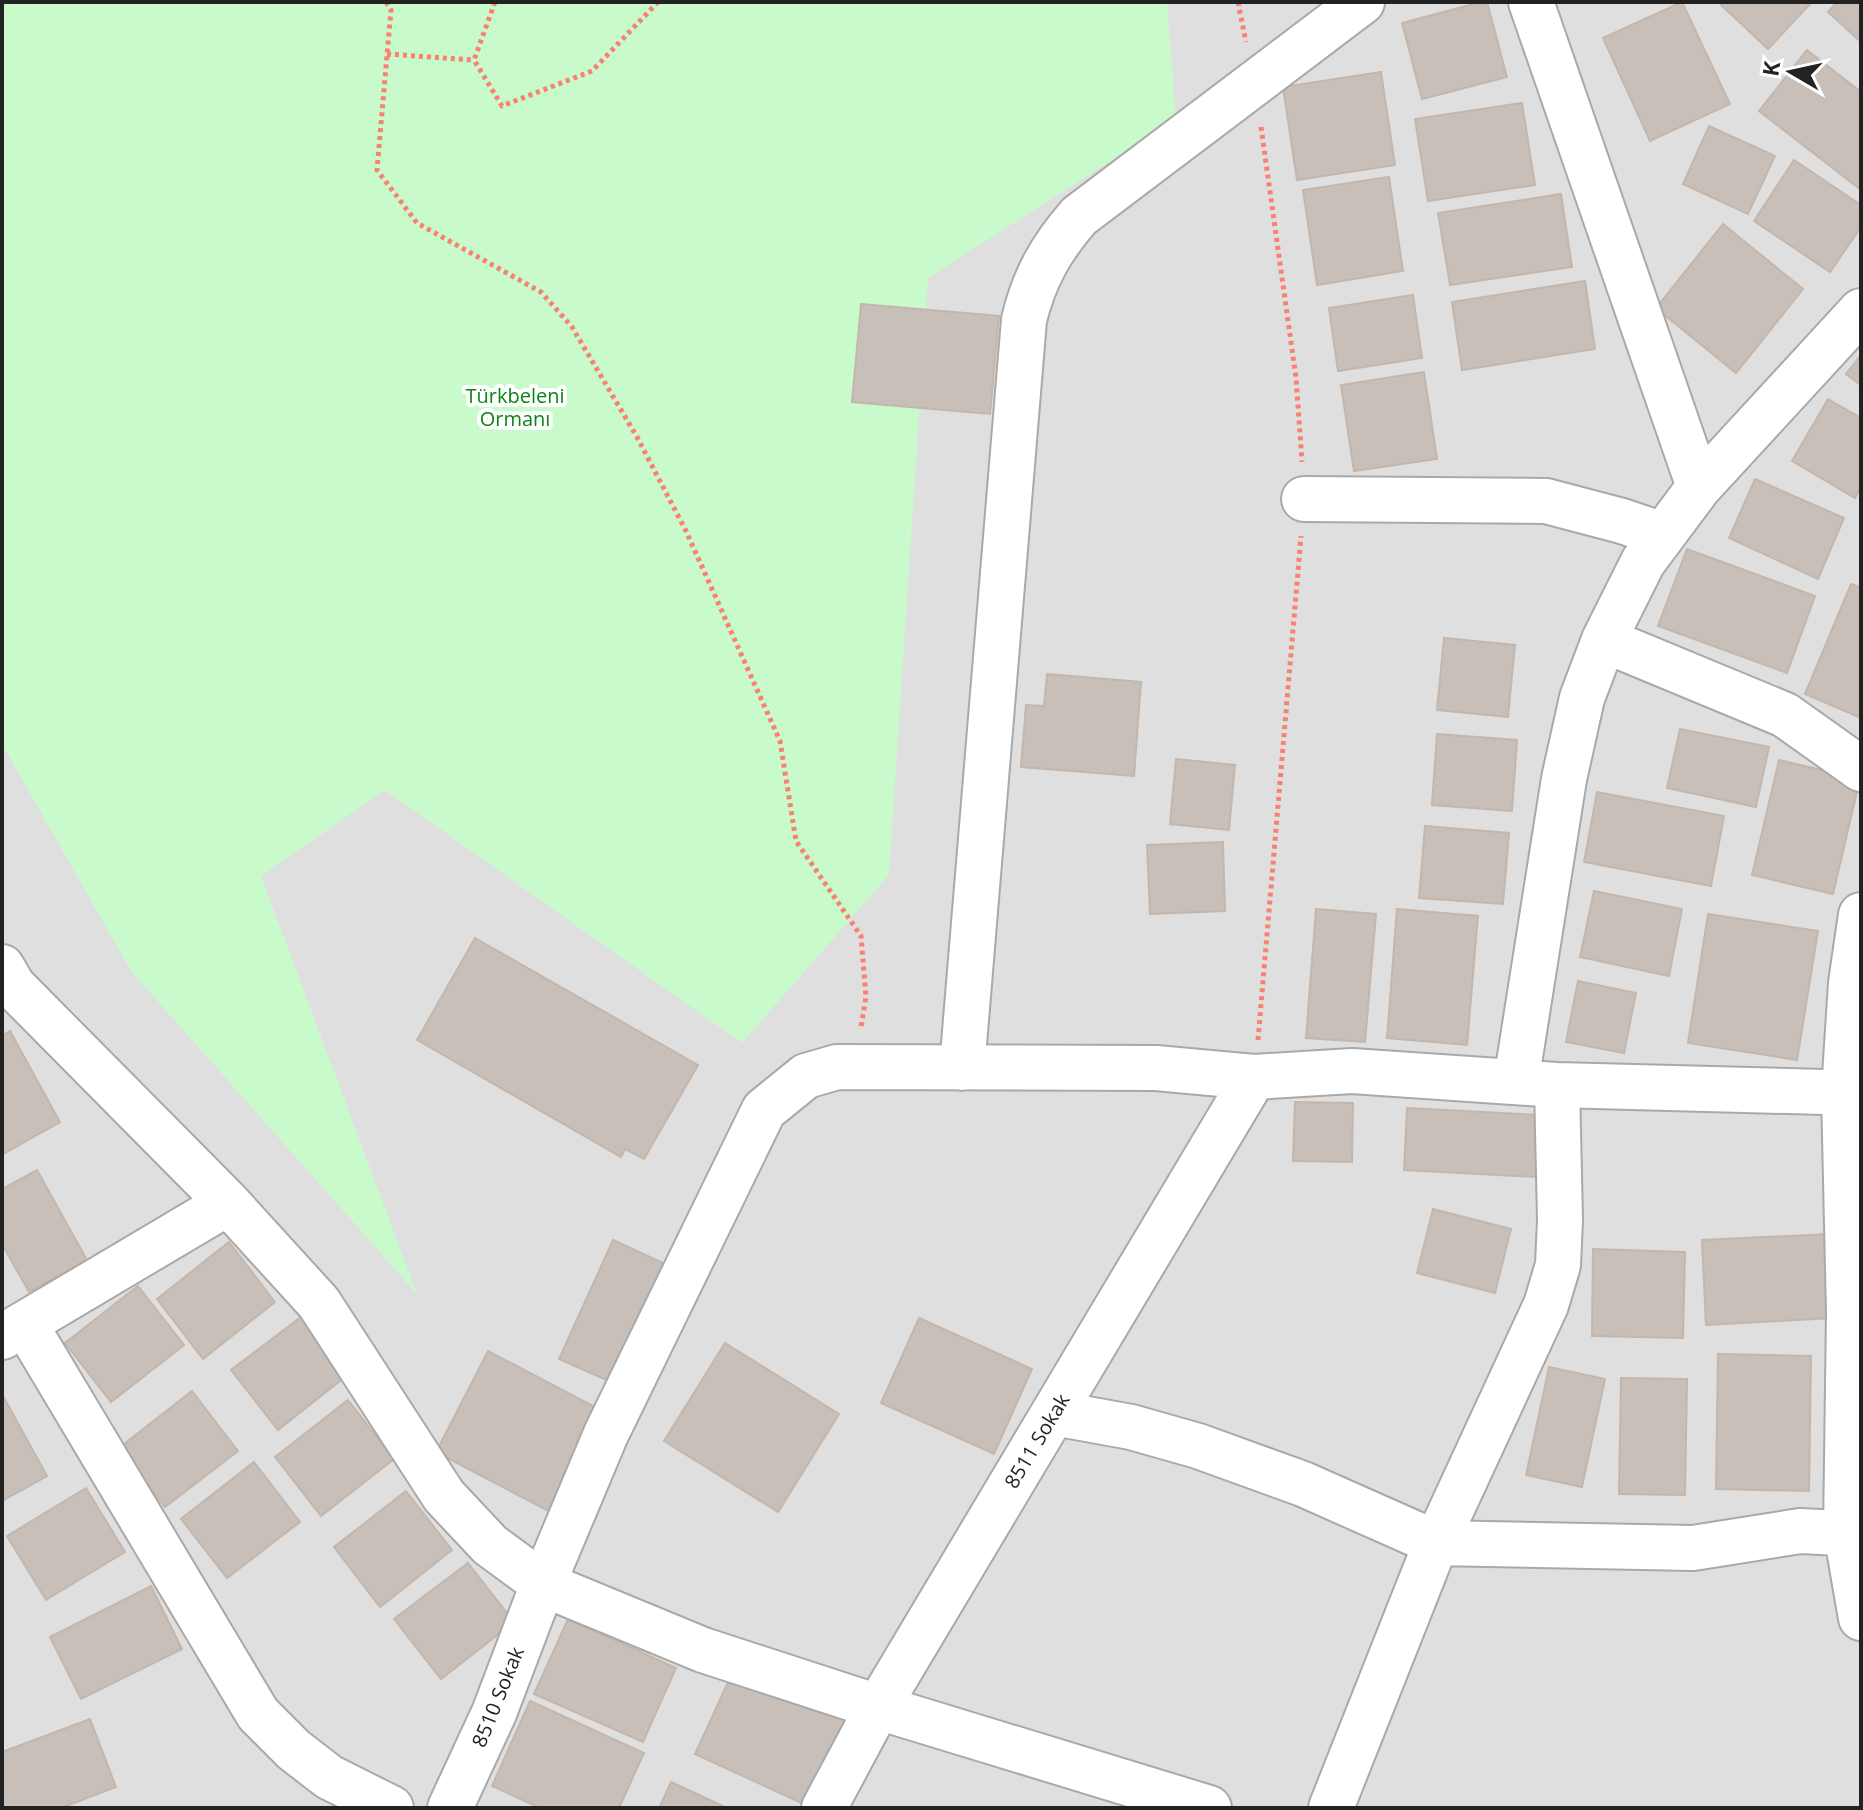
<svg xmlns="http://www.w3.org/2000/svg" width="1863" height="1810" font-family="'Open Sans',sans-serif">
  <rect width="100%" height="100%" fill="#f2efe9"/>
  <!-- residential -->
  <path fill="#e0dfdf" d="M2 2H1861V1808H2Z"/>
  <!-- park -->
  <path fill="#c8facc" d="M2 2H1167L1176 119 928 278 889 875 742 1043 385 790 261 876 417 1294 131 971 2 744Z"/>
  <!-- building -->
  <path fill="#c7bfb8" stroke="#c4b6ab" stroke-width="2" d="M1481 2H1487L1507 77 1422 99 1402 23Z
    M1682 2 1730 104 1650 141 1603 38Z
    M1718 2H1812L1768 49Z
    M1837 2H1861V42L1828 12Z
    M1807 50 1861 92V190L1759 111Z
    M1381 72 1395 165 1297 180 1283 87Z
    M1522 103 1535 185 1428 201 1415 119Z
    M1709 126 1775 156 1748 214 1683 184Z
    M1794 160 1861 205V227L1830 272 1754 221Z
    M1389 177 1403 271 1317 285 1303 190Z
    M1561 194 1572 267 1450 285 1438 213Z
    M1723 224 1803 289 1736 373 1656 308Z
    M1585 281 1595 349 1462 370 1452 302Z
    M1413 295 1422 358 1338 371 1329 308Z
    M861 304 999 316 990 414 852 402Z
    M1861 355V385L1846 374Z
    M1424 372 1437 459 1354 471 1341 385Z
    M1828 399 1861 418V487L1855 498 1792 461Z
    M1755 479 1844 518 1818 579 1729 538Z
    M1687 549 1815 596 1787 673 1658 626Z
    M1851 584 1861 588V718L1805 694Z
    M1444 638 1515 645 1508 717 1437 710Z
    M1047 674 1141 682 1134 776 1021 767 1026 705 1044 706Z
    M1680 729 1769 747 1756 807 1667 788Z
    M1437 734 1517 740 1512 811 1432 805Z
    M1176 759 1235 765 1229 830 1170 824Z
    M1779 760 1860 779 1833 894 1752 875Z
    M1597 792 1724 816 1711 886 1584 862Z
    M1425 826 1509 833 1503 904 1419 898Z
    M1223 842 1225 911 1150 914 1147 845Z
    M1594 891 1682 909 1669 976 1580 957Z
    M1316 909 1376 914 1365 1042 1306 1038Z
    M1397 909 1478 916 1467 1045 1387 1038Z
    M1708 914 1818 931 1797 1060 1688 1043Z
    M475 938 698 1065 644 1159 625 1149 621 1157 417 1040Z
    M1578 981 1636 993 1624 1053 1566 1042Z
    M10 1031 60 1122 3 1154 2 1036Z
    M1295 1102 1353 1103 1352 1162 1293 1161Z
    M1407 1108 1539 1115 1536 1177 1404 1170Z
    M37 1170 87 1260 29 1292 2 1244V1189Z
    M1433 1209 1511 1229 1495 1293 1417 1273Z
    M1829 1234 1833 1318 1706 1325 1702 1240Z
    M613 1240 676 1269 622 1387 559 1359Z
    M229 1242 275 1302 203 1359 157 1299Z
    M1593 1249 1685 1252 1683 1338 1592 1336Z
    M138 1286 184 1345 111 1402 65 1343Z
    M305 1314 350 1373 278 1430 231 1370Z
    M919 1318 1032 1369 994 1454 881 1403Z
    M725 1343 839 1414 778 1512 664 1441Z
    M488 1351 610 1415 558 1516 436 1452Z
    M1718 1354 1811 1356 1809 1491 1716 1489Z
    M1549 1367 1605 1379 1582 1487 1526 1475Z
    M1621 1378 1687 1379 1685 1495 1619 1494Z
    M192 1391 238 1451 165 1507 119 1448Z
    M2 1394 47 1476 2 1501Z
    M348 1400 394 1459 321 1516 275 1457Z
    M254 1462 300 1522 227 1578 181 1519Z
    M86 1488 125 1552 46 1600 7 1536Z
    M406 1491 452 1550 380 1607 334 1547Z
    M468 1563 514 1622 441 1679 394 1619Z
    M151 1586 182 1649 81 1699 50 1637Z
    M568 1619 676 1668 643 1742 534 1694Z
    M734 1669 847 1721 808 1806 695 1754Z
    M530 1701 644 1753 619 1808H540L492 1786Z
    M90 1719 116 1787 61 1808H2V1752Z
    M671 1782 727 1808H659Z"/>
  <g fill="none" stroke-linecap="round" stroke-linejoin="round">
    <defs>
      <path id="minor" d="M1531 2 1699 487
        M1304 499 1546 501 1622 521 1663 535
        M1604 640 1785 715 1861 769
        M1861 915 1851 983 1844 1092 1849 1312 1846 1532 1861 1618
        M2 967 13 986 228 1203 319 1303 444 1496 490 1545 543 1584 703 1650 878 1707 1209 1808
        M962 1068 1024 320C1034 278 1051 248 1079 216L1362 2
        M1516 1082 1564 779 1582 698 1604 640 1643 562 1699 487 1861 311
        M25 1324 258 1714 294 1750 329 1777 391 1808
        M2 1337 228 1203
        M1054 1413 1131 1427 1198 1446 1303 1484 1436 1543 1693 1548 1800 1531 1861 1534
        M450 1808 494 1713 543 1584 606 1434 764 1110 806 1076 837 1067 1156 1068 1254 1077 1352 1071 1557 1085 1861 1093
        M824 1808 878 1707 1254 1077
        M1331 1808 1436 1543 1546 1305 1558 1265 1560 1220 1557 1085"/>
    </defs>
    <!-- minor casing -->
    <use href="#minor" stroke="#a9a9a9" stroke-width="48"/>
    <!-- path -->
    <path stroke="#fa8072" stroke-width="5" stroke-dasharray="4 4" stroke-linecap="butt" d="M386 2 391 10 377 170 417 223 541 292 572 327 637 437 686 531 780 741 796 841 861 936 866 997 861 1027
      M495 2 474 60 502 106 592 71 658 2
      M1238 2 1246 42
      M387 54 473 60
      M1261 127 1296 378 1302 462
      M1258 1040 1301 536"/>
    <!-- minor -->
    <use href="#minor" stroke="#fff" stroke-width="44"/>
  </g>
  <g text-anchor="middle" stroke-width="8" stroke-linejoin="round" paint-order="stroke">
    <!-- park labels -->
    <g font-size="20" fill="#0c8416" stroke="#fff">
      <text x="515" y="403">Türkbeleni<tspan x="515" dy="23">Ormanı</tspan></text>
    </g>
    <!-- street labels -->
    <g font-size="20" fill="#222" stroke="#fff">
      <text transform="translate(1037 1441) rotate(-59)" y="7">8511 Sokak</text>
      <text transform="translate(498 1697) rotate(-68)" y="7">8510 Sokak</text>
    </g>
  </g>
  <!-- border -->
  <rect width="1863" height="1810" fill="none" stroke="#222222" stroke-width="8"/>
  <!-- north arrow -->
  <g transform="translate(1791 72) rotate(279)" stroke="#ffffff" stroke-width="6" paint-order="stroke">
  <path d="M0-6L14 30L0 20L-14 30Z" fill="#222222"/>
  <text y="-12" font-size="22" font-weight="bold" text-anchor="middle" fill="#222222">K</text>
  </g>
</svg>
